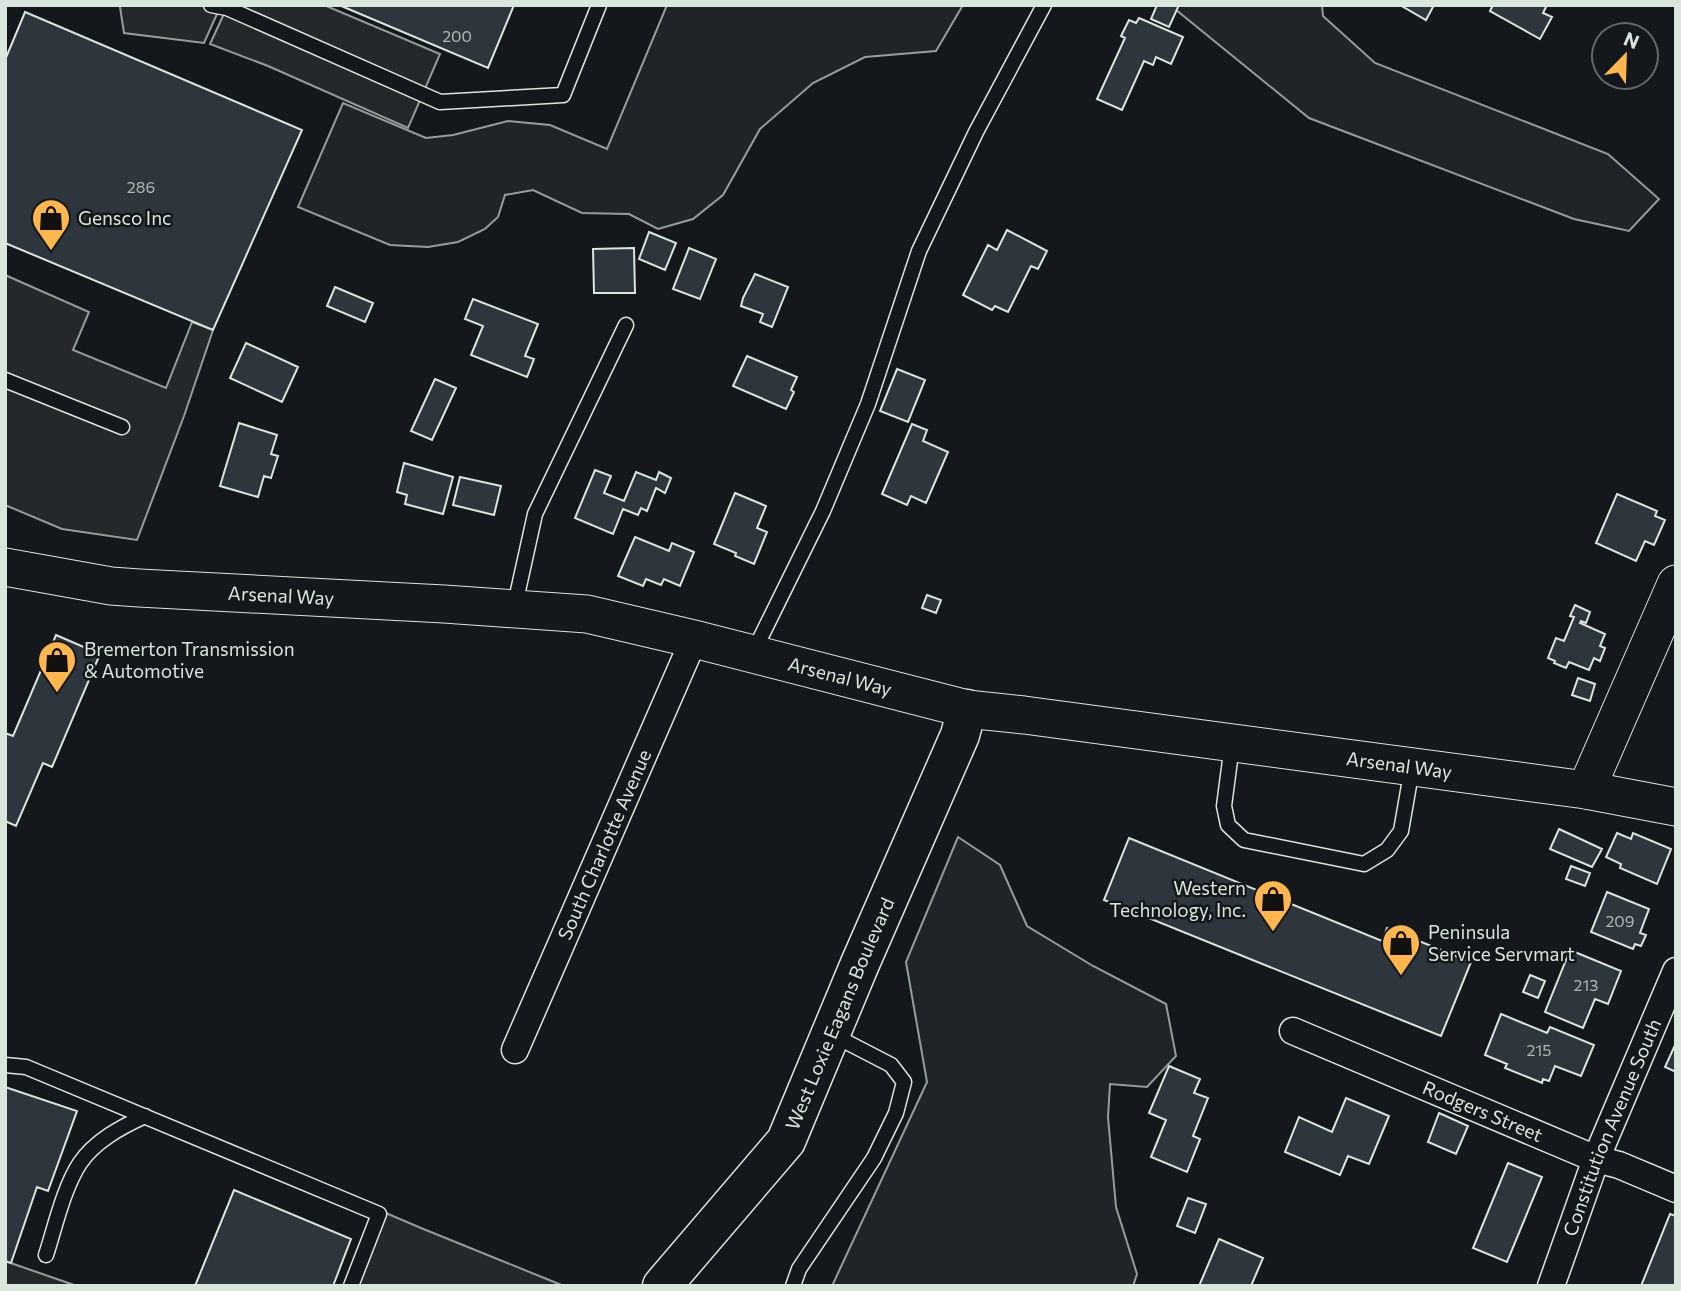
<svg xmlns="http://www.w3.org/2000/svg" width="1681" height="1291" font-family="Commissioner,sans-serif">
  <rect width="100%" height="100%" fill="#14181c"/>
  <!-- green -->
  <path fill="#202428" stroke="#939e99" stroke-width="2" d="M667 5H963L936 51 865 57 813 83 760 129 723 195 693 219 658 229 629 214 582 213 533 190 505 195 498 217 485 229 458 242 428 247 390 245 298 207 343 103 426 138 453 135 508 121 550 125 607 149Z
    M1170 5H1322L1323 16 1375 63 1608 154 1659 199 1629 231 1574 219 1309 118Z
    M958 837 1000 865 1027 926 1093 966 1166 1004 1176 1056 1147 1087 1110 1084 1108 1117 1116 1207 1137 1274 1133 1286H832L927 1082 906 962Z"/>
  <!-- parking -->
  <path fill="#24282b" stroke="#939e99" stroke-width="2" d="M122 5H221L204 43 124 33 120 7Z
    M228 5H324L440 54 408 128 268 66 210 44Z
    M5 275 89 312 73 350 166 388 192 322 213 330 184 416 137 540 62 529 5 505Z
    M374 1208 421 1228 564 1286H344Z
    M5 1261 77 1286H5Z"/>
  <!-- building -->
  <path fill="#2c363c" stroke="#d8e6dc" stroke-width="2" d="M339 5H514L488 68Z
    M1157 5H1179L1169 27 1151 19Z
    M1400 5H1434L1426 20Z
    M1493 5H1547L1543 13 1552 17 1540 39 1490 11Z
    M25 12 302 130 213 330 5 243V60Z
    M1139 18 1183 37 1171 64 1156 57 1153 65 1144 61 1122 110 1097 99 1125 38 1121 36 1129 20 1136 23Z
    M1007 230 1047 251 1038 269 1031 266 1008 312 995 306 992 310 963 295 988 245 997 250Z
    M649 232 676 243 665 270 639 259Z
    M634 248 635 293H594L593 249Z
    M689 248 716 259 700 299 673 289Z
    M755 274 788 287 772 327 760 322 763 314 741 306 743 298Z
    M335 287 373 303 365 322 327 306Z
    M473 299 538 324 525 356 534 359 527 377 471 355 483 326 465 319Z
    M246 343 298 367 282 402 230 378Z
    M747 356 797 377 791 390 794 392 786 409 733 386Z
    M897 369 925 380 908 422 880 411Z
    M435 379 456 388 432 440 411 431Z
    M239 423 277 435 271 454 278 456 271 478 264 476 258 497 220 486Z
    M912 424 927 430 923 441 948 452 926 503 911 496 907 505 882 494Z
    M404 463 453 477 443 514 405 504 407 495 397 492Z
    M595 470 611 476 604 493 624 501 636 472 656 480 659 472 671 478 665 493 656 488 647 511 641 508 638 515 623 509 613 534 575 518Z
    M460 477 501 486 494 515 453 505Z
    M735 493 766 506 757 528 767 532 754 564 735 556 736 553 714 544Z
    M1617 494 1657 511 1655 516 1665 520 1654 545 1645 541 1636 561 1596 543Z
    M635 537 669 551 672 543 694 552 680 586 664 579 661 585 646 579 643 586 618 576Z
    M927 595 941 600 936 613 922 608Z
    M1575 605 1590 612 1586 623 1581 621 1580 623 1605 634 1600 646 1605 648 1600 661 1594 658 1589 670 1569 662 1566 668 1554 663 1555 661 1548 658 1556 638 1564 641 1574 617 1570 616Z
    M56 635 100 654 52 767 43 763 16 826 5 821V733L13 736Z
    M1578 678 1595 684 1590 701 1572 695Z
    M1559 829 1602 849 1592 867 1550 849Z
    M1617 833 1631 839 1633 833 1671 849 1657 884 1620 868 1621 864 1606 857Z
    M1129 838 1382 941 1387 928 1471 962 1441 1036 1104 900Z
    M1571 866 1590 873 1585 886 1566 879Z
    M1607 892 1649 909 1640 933 1646 935 1641 946 1635 944 1633 949 1591 932Z
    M1570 950 1621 971 1608 1004 1595 999 1583 1028 1545 1012Z
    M1530 975 1545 981 1538 998 1523 992Z
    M1501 1014 1547 1033 1550 1027 1594 1045 1581 1076 1555 1066 1549 1081 1543 1079 1542 1083 1505 1068 1507 1064 1485 1055Z
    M1676 1043V1072L1665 1067Z
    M1169 1066 1200 1079 1194 1093 1208 1098 1193 1136 1200 1139 1187 1172 1151 1157 1166 1120 1149 1113Z
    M5 1087 77 1111 48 1191 37 1187 11 1263 5 1261Z
    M1346 1098 1389 1116 1369 1164 1348 1156 1340 1175 1285 1152 1299 1117 1332 1132Z
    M1439 1113 1468 1126 1456 1154 1428 1142Z
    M1508 1163 1542 1177 1507 1262 1473 1248Z
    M234 1190 351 1239 333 1286H195Z
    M1188 1198 1206 1204 1195 1233 1177 1226Z
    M1670 1214 1676 1216V1286H1641Z
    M1219 1239 1263 1258 1251 1286H1199Z"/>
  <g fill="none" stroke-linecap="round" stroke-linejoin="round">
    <defs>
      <path id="service" d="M211 5 227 8 440 102 563 95 599 5
        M5 380 122 427
        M514 609 535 514 626 325
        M753 653 823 511 868 404 919 251 976 132 1044 5
        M1232 745 1224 806 1228 825 1244 840 1364 864 1387 850 1401 831 1412 768
        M5 1065 26 1067 379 1214 351 1286
        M46 1255C55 1227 64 1187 80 1163 95 1141 121 1127 145 1116
        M793 1286 799 1269 874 1158 896 1113 904 1082 891 1065 833 1035"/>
      <g id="minor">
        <path id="s1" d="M1293 1031 1596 1159 1619 1165 1676 1189"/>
        <path id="s2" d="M515 1050 694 639"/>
        <path id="s3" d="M1551 1286 1596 1159 1676 971"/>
      </g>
      <g id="secondary">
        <path id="s4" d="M5 567 111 586 139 588 444 604 587 614 694 639 967 709 1024 715 1586 790 1676 807"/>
        <path d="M1586 790 1676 584"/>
      </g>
      <g id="primary">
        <path id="s5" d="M662 1286 786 1141 859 966 960 735 967 709"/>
      </g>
    </defs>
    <!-- service casing -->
    <use href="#service" stroke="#d8e6dc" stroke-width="17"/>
    <!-- minor casing -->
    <use href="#minor" stroke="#d8e6dc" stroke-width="29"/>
    <!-- secondary casing -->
    <use href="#secondary" stroke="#d8e6dc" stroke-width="39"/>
    <!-- primary casing -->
    <use href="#primary" stroke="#d8e6dc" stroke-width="41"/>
    <!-- service -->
    <use href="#service" stroke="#14181c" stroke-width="14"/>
    <!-- minor -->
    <use href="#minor" stroke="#14181c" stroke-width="26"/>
    <!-- secondary -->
    <use href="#secondary" stroke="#14181c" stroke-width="37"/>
    <!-- primary -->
    <use href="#primary" stroke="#14181c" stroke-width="38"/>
  </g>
  <!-- icons -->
  <defs>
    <symbol id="shop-pin" viewBox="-11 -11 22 30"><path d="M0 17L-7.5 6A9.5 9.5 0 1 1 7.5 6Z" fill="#ffb74d" stroke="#14181c"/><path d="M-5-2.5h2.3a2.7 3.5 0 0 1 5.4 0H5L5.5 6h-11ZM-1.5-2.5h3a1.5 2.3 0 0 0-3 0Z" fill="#111"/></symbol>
  </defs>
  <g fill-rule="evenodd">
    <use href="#shop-pin" x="29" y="196" width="44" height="60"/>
    <use href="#shop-pin" x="35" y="638" width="44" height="60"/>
    <use href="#shop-pin" x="1251" y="877" width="44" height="60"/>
    <use href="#shop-pin" x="1379" y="921" width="44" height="60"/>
  </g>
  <g text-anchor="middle" stroke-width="5" stroke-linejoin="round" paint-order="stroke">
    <!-- number labels -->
    <g font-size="16" fill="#adbab4">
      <text x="457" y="42">200</text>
      <text x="141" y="193">286</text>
      <text x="1620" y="927">209</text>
      <text x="1586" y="991">213</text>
      <text x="1539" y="1056">215</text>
    </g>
    <!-- poi labels -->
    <g font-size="19" fill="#d8e6dc" stroke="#14181c" text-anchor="start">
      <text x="78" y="225">Gensco Inc</text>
      <text x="84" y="656">Bremerton Transmission<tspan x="84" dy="22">&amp; Automotive</tspan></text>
      <text x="1246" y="895" text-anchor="end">Western<tspan x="1246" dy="22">Technology, Inc.</tspan></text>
      <text x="1428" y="939">Peninsula<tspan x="1428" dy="22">Service Servmart</tspan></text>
    </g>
    <!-- street labels -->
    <g font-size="19" fill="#d8e6dc" stroke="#14181c">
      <text dy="7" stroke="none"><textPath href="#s4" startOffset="278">Arsenal Way</textPath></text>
      <text dy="7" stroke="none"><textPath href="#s4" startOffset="845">Arsenal Way</textPath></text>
      <text dy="7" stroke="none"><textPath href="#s4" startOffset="1412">Arsenal Way</textPath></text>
      <text dy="7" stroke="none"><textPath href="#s2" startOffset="224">South Charlotte Avenue</textPath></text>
      <text dy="7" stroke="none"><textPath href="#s5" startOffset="329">West Loxie Eagans Boulevard</textPath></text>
      <text dy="7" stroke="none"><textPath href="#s1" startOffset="206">Rodgers Street</textPath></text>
      <text dy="7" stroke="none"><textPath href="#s3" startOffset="170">Constitution Avenue South</textPath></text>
    </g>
  </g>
  <!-- border -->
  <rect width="1681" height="1291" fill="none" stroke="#d8e6dc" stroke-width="14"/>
  <!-- north arrow -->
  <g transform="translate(1625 56) rotate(23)"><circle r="33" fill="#14181c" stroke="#626a69" stroke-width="2"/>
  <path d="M0-5L12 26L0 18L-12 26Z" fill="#ffb74d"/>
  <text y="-10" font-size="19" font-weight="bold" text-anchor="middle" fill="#d8e6dc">N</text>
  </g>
</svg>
